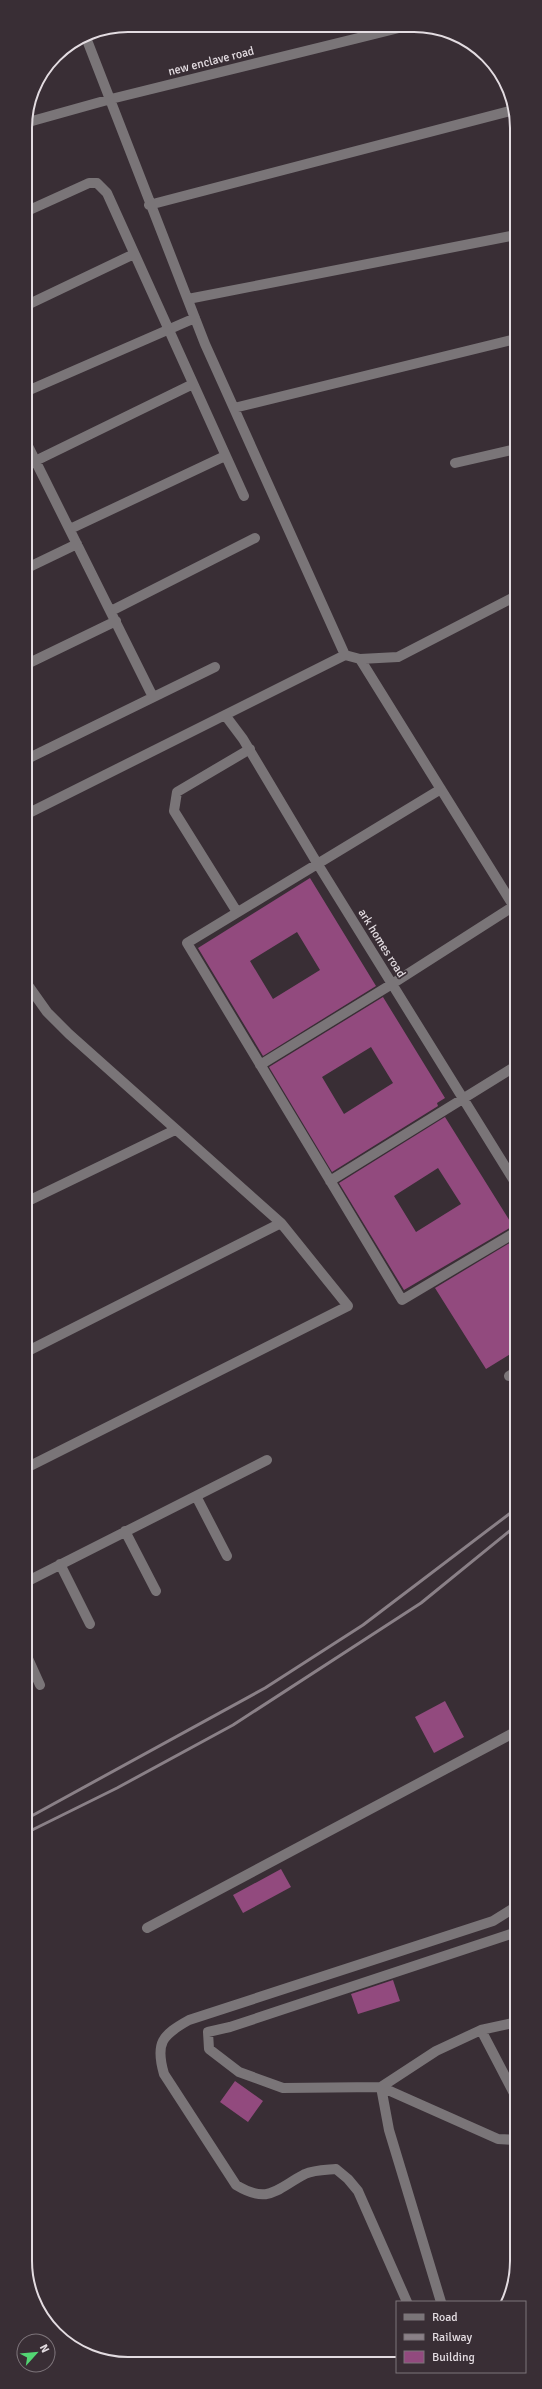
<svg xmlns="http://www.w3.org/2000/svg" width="542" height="2389" font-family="Signika,sans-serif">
  <rect width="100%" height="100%" fill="#392e35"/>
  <!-- building -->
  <path fill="#924a7e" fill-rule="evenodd" d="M310 878 376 986 263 1056 198 948ZM297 932 320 970 273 999 250 961Z
    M383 997 445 1098 437 1103 438 1106 332 1172 269 1067ZM371 1047 393 1083 344 1114 322 1077Z
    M445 1117 513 1226 404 1290 339 1183ZM438 1168 461 1204 416 1232 394 1196Z
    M516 1239 517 1350 486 1369 435 1288Z
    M445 1701 464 1737 434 1753 415 1717Z
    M281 1869 291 1887 243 1913 233 1895Z
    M393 1980 400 2001 358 2014 351 1994Z
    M235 2081 263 2101 248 2122 220 2102Z"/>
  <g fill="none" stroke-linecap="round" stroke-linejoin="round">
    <!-- minor -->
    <path stroke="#7a7578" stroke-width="10" d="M85 35 205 344 345 655
      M25 123 111 99 403 27
      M149 205 514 110
      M25 212 89 183H97L107 193 244 496
      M188 299 516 235
      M25 306 134 254
      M25 392 195 318
      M234 408 516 339
      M25 440 153 697
      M455 463 516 449
      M25 466 193 384
      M70 529 225 456
      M25 569 77 544
      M111 611 255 538
      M360 659 516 910
      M25 665 116 621
      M225 715 243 739 317 863 516 1184
      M25 760 215 667
      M441 789 187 943 402 1300 516 1232
      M25 815 345 655 360 659 398 657 516 596
      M237 912 174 811 177 792 250 749
      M25 981 47 1012 69 1034 281 1223 348 1306 26 1468
      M260 1065 392 984 514 906
      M330 1181 516 1066
      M26 1202 175 1130
      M26 1352 281 1223
      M509 1376 517 1371
      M196 1496 227 1556
      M125 1531 156 1591
      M60 1564 90 1624
      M26 1582 267 1460
      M26 1654 40 1685
      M517 1714V1716
      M147 1928 517 1731
      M517 1932 230 2027 208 2032 209 2049 239 2072 283 2088 381 2087 498 2139 517 2140
      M481 2030 517 2099
      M381 2087 389 2130 441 2302
      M381 2087 436 2051 481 2030 517 2022
      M407 2302 358 2191 348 2179 336 2169C326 2170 314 2170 305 2174 276 2189 269 2205 236 2185L164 2074C155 2043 162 2035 189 2020L493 1921 517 1906"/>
    <!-- rail -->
    <path stroke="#8a8087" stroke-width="3" d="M26 1819 265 1688 363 1625 517 1508
      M26 1833 117 1788 233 1725 421 1603 517 1525"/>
  </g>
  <g text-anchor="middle" stroke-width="3.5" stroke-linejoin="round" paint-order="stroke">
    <!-- street labels -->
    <g font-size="12" fill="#e3dce1" stroke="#392e35">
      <text transform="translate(211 61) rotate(-14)" y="4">new enclave road</text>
      <text transform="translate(382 943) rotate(58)" y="4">ark homes road</text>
    </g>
  </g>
  <!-- crop -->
  <path d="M0 0H542V2389H0ZM128 32H414A96 96 0 0 1 510 128V2261A96 96 0 0 1 414 2357H128A96 96 0 0 1 32 2261V128A96 96 0 0 1 128 32Z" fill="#392e35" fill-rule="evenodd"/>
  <path fill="none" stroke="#e3dce1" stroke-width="2" d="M128 32H414A96 96 0 0 1 510 128V2261A96 96 0 0 1 414 2357H128A96 96 0 0 1 32 2261V128A96 96 0 0 1 128 32Z"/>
  <!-- legend -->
  <rect x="396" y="2301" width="130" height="72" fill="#392e35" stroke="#7d747a"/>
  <rect x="404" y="2314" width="20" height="6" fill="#7a7578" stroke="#7d747a"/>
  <text x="432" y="2321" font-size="12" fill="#e3dce1">Road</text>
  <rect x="404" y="2334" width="20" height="6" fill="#8a8087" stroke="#7d747a"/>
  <text x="432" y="2341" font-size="12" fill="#e3dce1">Railway</text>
  <rect x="404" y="2351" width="20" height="12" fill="#924a7e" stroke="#7d747a"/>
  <text x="432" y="2361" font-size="12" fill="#e3dce1">Building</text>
  <!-- north arrow -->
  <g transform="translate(36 2353) rotate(63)"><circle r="19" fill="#392e35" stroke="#7d747a"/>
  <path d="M0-3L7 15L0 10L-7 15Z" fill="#53d673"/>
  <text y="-6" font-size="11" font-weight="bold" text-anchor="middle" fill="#e3dce1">N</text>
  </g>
</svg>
